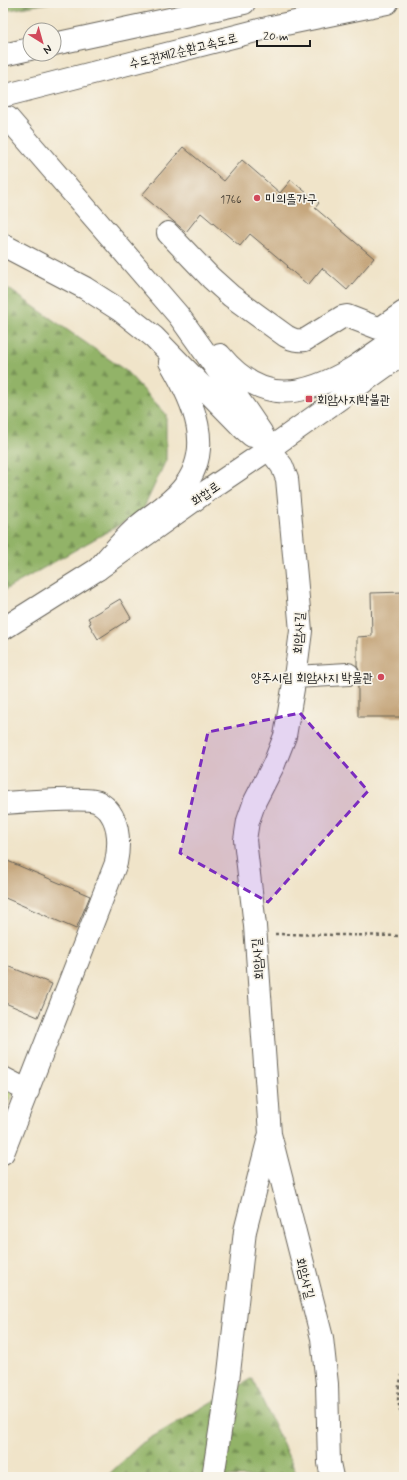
<svg xmlns="http://www.w3.org/2000/svg" width="407" height="1480" font-family="Mynerve,'Poor Story',sans-serif">
  <defs>
    <pattern id="forest-firs" width="22" height="20" patternUnits="userSpaceOnUse"><rect width="22" height="20" fill="#92b367"/><path d="M5 1l3.5 6h-7zM16 11l3.5 6h-7z" fill="#769154"/></pattern>
  </defs>
  <rect width="100%" height="100%" fill="#f7f3e8"/>
  <filter id="ink" filterUnits="userSpaceOnUse"><feTurbulence type="fractalNoise" baseFrequency=".025" numOctaves="2"/><feDisplacementMap in="SourceGraphic" scale="8" xChannelSelector="R" yChannelSelector="G"/><feConvolveMatrix kernelMatrix="1 2 1 2 8 2 1 2 1" color-interpolation-filters="sRGB"/></filter>
  <filter id="wash" filterUnits="userSpaceOnUse"><feTurbulence type="fractalNoise" baseFrequency=".012" numOctaves="4" result="noise"/><feDisplacementMap in="SourceGraphic" scale="16" xChannelSelector="R" yChannelSelector="G"/><feGaussianBlur stdDeviation="0.9" result="paint"/><feColorMatrix in="noise" values="0 0 0 0 0 0 0 0 0 0 0 0 0 0 0 0 0 1.4 0 .05"/><feComposite in="paint" operator="in"/></filter>
  <g filter="url(#wash)">
    <rect width="100%" height="100%" fill="#f0e4c9"/>
    <!-- forest -->
    <path fill="url(#forest-firs)" stroke="#576842" d="M3 3H49L3 11Z
      M3 285 126 371 166 414V460L142 512 3 591Z
      M252 1378 298 1477H106L142 1443Z"/>
    <!-- park -->
    <path fill="#b9d176" stroke="#6a7649" d="M3 1088 13 1093 3 1113Z"/>
    <g id="blocks">
      <!-- building -->
      <path fill="#c6a77e" d="M183 147 224 181 242 160 280 193 291 180 319 203 315 208 374 258 347 290 322 268 308 285 287 267 288 266 250 234 240 246 201 213 186 232 142 195Z
        M404 592V717H358V681L360 674 357 666V637L372 636 371 593Z
        M120 599 131 618 98 639 89 624 91 623 88 618Z
        M3 859 90 896 76 929 3 897Z
        M3 964 52 984 38 1017 3 1002Z"/>
    </g>
  </g>
  <g filter="url(#ink)">
    <use href="#blocks" fill-opacity="0" stroke="#666259" stroke-width="1"/>
    <g fill="none" stroke-linecap="round" stroke-linejoin="round">
      <defs>
        <path id="minor" d="M168 233 211 278 231 296 286 336C293 340 297 341 305 340L342 317 347 316 378 328 382 327 404 312
          M269 449 282 466 287 479 301 631 295 677 285 736 274 764 255 801 248 821 245 840 255 926 270 1134 322 1338 327 1384 329 1463 332 1477
          M295 677 348 674
          M3 803C19 802 88 797 98 802 120 814 120 842 116 863L3 1153
          M3 1078 28 1091
          M213 1477 229 1373 245 1231 269 1137"/>
        <path id="major" d="M3 629 98 569 210 489 269 449 404 353"/>
        <path id="highway" d="M54 44 244 3
          M3 55 30 49
          M3 96 271 27 387 3
          M8 118 179 316 246 410 261 432 269 449
          M3 245 85 288 121 311 154 337 245 430 252 436
          M220 355C261 405 302 398 353 368 370 357 386 344 404 334
          M98 569C111 554 123 539 138 526 152 514 170 504 182 489 216 449 193 401 170 362"/>
      </defs>
      <!-- minor casing -->
      <use href="#minor" stroke="#666259" stroke-width="24"/>
      <!-- major casing -->
      <use href="#major" stroke="#666259" stroke-width="24"/>
      <!-- highway casing -->
      <use href="#highway" stroke="#666259" stroke-width="24"/>
      <!-- path -->
      <path stroke="#666259" stroke-width="2.5" stroke-dasharray="3 3" stroke-linecap="butt" d="M275 934 404 936
        M404 1368 399 1386 398 1400 404 1430
        M404 1477V1475"/>
      <!-- minor -->
      <use href="#minor" stroke="#fff" stroke-width="22"/>
      <!-- major -->
      <use href="#major" stroke="#fff" stroke-width="22"/>
      <!-- highway -->
      <use href="#highway" stroke="#fff" stroke-width="22"/>
    </g>
  </g>
  <!-- marked area -->
  <path fill="#7b2cbf" fill-opacity="0.2" stroke="#7b2cbf" stroke-width="3" stroke-dasharray="8 5" stroke-linejoin="round" d="M300 713 368 791 268 902 180 853 208 732Z"/>
  <!-- markers -->
  <g fill="#d1495b" stroke="#f7f3e8" stroke-width="1.5">
    <circle cx="257" cy="198" r="4"/>
    <rect x="305" y="395" width="8" height="8" rx="2"/>
    <circle cx="381" cy="677" r="4"/>
  </g>
  <g text-anchor="middle" stroke-width="3.5" stroke-linejoin="round" paint-order="stroke">
    <!-- number labels -->
    <g font-size="11" fill="#463f34">
      <text x="231" y="203">1766</text>
    </g>
    <!-- street labels -->
    <g font-size="13" fill="#1c1c1c" stroke="#f7f3e8">
      <text transform="translate(183 50) rotate(-14)" y="5">수도권제2순환고속도로</text>
      <text transform="translate(205 493) rotate(-35)" y="5">화합로</text>
      <text transform="translate(298 633) rotate(-87)" y="5">회암사길</text>
      <text transform="translate(257 959) rotate(-94)" y="5">회암사길</text>
      <text transform="translate(306 1278) rotate(76)" y="5">회암사길</text>
    </g>
    <!-- poi labels -->
    <g font-size="13" fill="#1c1c1c" stroke="#f7f3e8" text-anchor="start">
      <text x="265" y="203">미의뜰가구</text>
      <text x="317" y="404">회암사지박불관</text>
      <text x="373" y="682" text-anchor="end">양주시립 회암사지 박물관</text>
    </g>
  </g>
  <!-- margin -->
  <rect width="407" height="1480" fill="none" stroke="#f7f3e8" stroke-width="16"/>
  <!-- north arrow -->
  <g transform="translate(42 42) rotate(143)"><circle r="19" fill="#f7f3e8" stroke="#9f9d96"/>
  <path d="M0-3L7 15L0 10L-7 15Z" fill="#d1495b"/>
  <text y="-6" font-size="11" font-weight="bold" text-anchor="middle" fill="#1c1c1c">N</text>
  </g>
  <!-- scale -->
  <path d="M257 40v6h53v-6" fill="none" stroke="#1c1c1c" stroke-width="2"/>
  <text x="263" y="40" font-size="12" fill="#1c1c1c" stroke="#f7f3e8" stroke-width="3" paint-order="stroke">20 m</text>
</svg>
